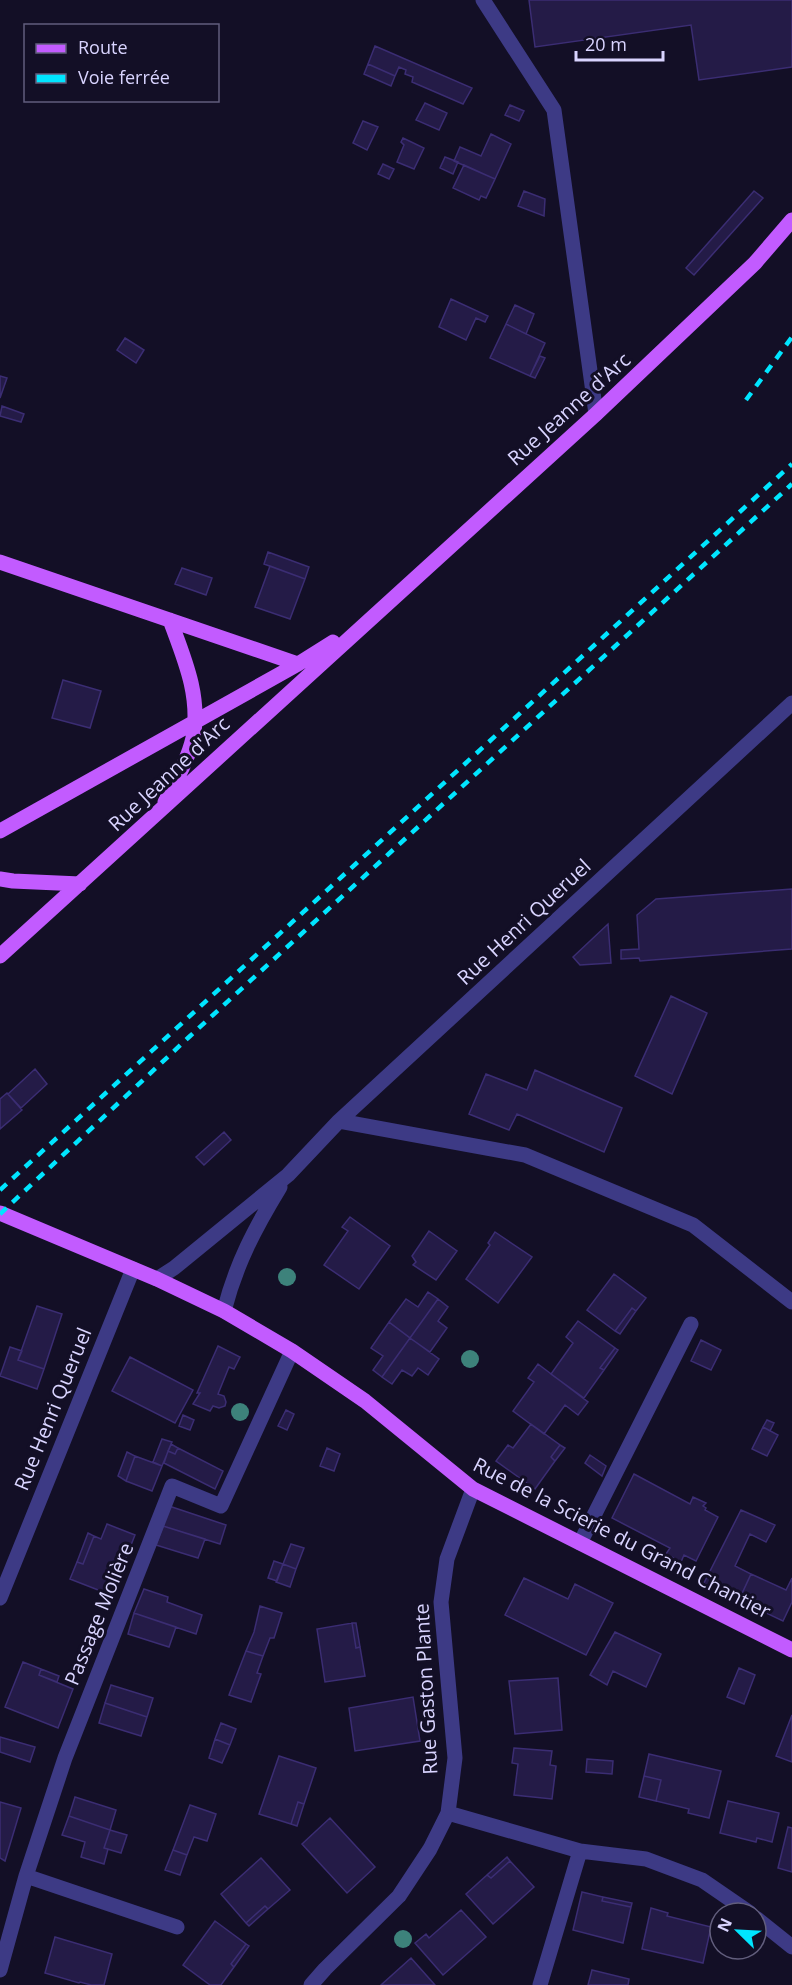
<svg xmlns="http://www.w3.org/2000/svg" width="792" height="1985" font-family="'Open Sans',sans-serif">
  <rect width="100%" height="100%" fill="#130f26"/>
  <!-- building -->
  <path fill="#241b47" stroke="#3b2d73" stroke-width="1.5" d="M529 0H792V67L699 80 691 25 535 47Z
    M375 46 472 88 463 104 412 82 413 77 405 74 406 70 399 67 395 76 368 64Z
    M368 64 395 76 391 86 364 74Z
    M425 103 447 113 439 130 416 120Z
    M510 105 524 111 519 121 505 115Z
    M363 121 378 127 367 150 353 143Z
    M491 134 511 144 495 179 454 161 460 147 481 156Z
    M403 138 424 148 414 169 397 162 404 145 401 142Z
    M445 157 458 162 453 174 440 168Z
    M383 164 394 169 389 179 378 174Z
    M464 165 495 179 486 198 481 196 479 200 453 188Z
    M524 191 545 199 544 216 518 206Z
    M754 191 763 198 694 275 686 268Z
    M451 299 488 316 485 322 476 318 466 340 439 327Z
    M515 305 534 314 526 334 506 324Z
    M506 324 545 343 530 376 490 358Z
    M125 338 144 350 136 363 117 350Z
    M540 356 545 358 535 378 530 376Z
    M0 376 7 378 0 398Z
    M2 406 24 414 21 422 0 416Z
    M268 552 309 567 305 579 264 564Z
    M270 566 305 579 290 619 255 607Z
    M182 568 212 578 206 595 175 584Z
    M63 680 101 691 90 728 52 718Z
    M792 889V949L640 961 639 958 621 959V950L639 949 637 915 656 899Z
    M608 924 611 963 580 965 573 957Z
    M671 996 707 1013 672 1094 635 1076Z
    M35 1069 47 1084 21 1108 8 1094Z
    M535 1070 622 1108 604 1152 517 1114 509 1130 469 1114 486 1074 527 1090Z
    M7 1093 22 1110 0 1129V1099Z
    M224 1132 231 1140 204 1165 196 1157Z
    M350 1217 390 1246 359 1289 324 1265 348 1231 342 1227Z
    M429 1231 457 1251 436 1280 413 1265 416 1262 412 1256Z
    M495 1232 532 1257 498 1303 466 1279 490 1245 488 1243Z
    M614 1274 646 1298 636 1311 632 1308 615 1331 587 1310Z
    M428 1292 438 1299 410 1338 389 1322 406 1299 418 1307Z
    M438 1299 448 1307 438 1321 447 1328 430 1352 410 1338Z
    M37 1306 62 1314 44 1369 18 1360Z
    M632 1308 636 1311 620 1334 615 1331Z
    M578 1321 615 1348 600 1368 604 1370 584 1398 551 1374 573 1343 566 1337Z
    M389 1322 410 1338 382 1377 373 1370 383 1356 371 1348Z
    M410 1338 439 1359 428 1375 418 1368 412 1376 402 1370 392 1384 382 1377Z
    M701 1340 721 1350 711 1370 691 1361Z
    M218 1346 240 1357 234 1369 229 1367 218 1394 224 1396 226 1402 225 1406 219 1408 213 1406 210 1411 193 1404 200 1393H197Z
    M10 1347 22 1351 18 1360 44 1369 37 1389 0 1376Z
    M615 1348 618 1350 604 1370 600 1368Z
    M130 1357 193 1390 175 1423 112 1391Z
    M538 1364 588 1402 578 1415 565 1405 544 1434 513 1411 534 1382 528 1378Z
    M286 1410 294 1414 287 1430 278 1426Z
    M183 1415 194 1420 190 1430 179 1426Z
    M767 1420 774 1423 770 1431 763 1427Z
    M531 1424 560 1445 551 1457 555 1461 535 1489 496 1461 508 1445 513 1448Z
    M763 1427 778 1435 767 1456 752 1449Z
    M162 1439 172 1442 162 1466 153 1462Z
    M171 1444 178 1448 175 1454 168 1451Z
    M560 1445 565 1448 555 1461 551 1457Z
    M178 1448 223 1471 215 1489 164 1463 168 1451 175 1454Z
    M327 1448 340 1454 334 1471 320 1466Z
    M127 1452 135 1456 126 1481 118 1476Z
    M590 1455 606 1466 602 1476 585 1463Z
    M135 1456 162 1466 152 1491 126 1481Z
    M634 1474 690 1504 693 1497 706 1503 703 1506 706 1508 705 1510 718 1517 696 1561 684 1555 681 1562 666 1554 670 1548 612 1518Z
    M169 1506 226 1525 220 1544 163 1526Z
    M741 1510 775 1525 766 1542 750 1534 735 1566 751 1574 739 1600 704 1583Z
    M107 1524 135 1535 111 1595 70 1579 77 1562 83 1564 94 1536 101 1539Z
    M163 1526 205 1539 198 1558 156 1545Z
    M88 1533 94 1536 83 1564 77 1562Z
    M291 1544 304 1548 296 1569 283 1564Z
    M274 1561 283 1564 277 1581 268 1578Z
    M283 1564 296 1569 290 1587 276 1582Z
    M751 1574 786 1590 792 1578V1602L783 1621 739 1600Z
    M524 1578 568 1599 575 1584 613 1603 586 1655 505 1615Z
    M144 1589 168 1597 167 1602 202 1615 196 1634 134 1613Z
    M260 1606 282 1613 274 1638H270L263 1656 246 1651 254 1632Z
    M134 1613 176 1627 169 1647 128 1634Z
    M352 1623H356L360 1647 356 1648Z
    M352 1623 356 1648 360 1647 365 1676 325 1682 317 1629Z
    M615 1632 661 1654 646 1687 613 1671 607 1685 590 1675Z
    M246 1651 263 1656 257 1673 261 1674 251 1702 229 1695Z
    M23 1662 41 1669 39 1675 73 1689 58 1728 5 1707Z
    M739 1668 755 1675 744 1704 727 1697Z
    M41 1669 59 1676 57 1682 39 1675Z
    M558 1678 562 1730 515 1734 509 1681Z
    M111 1685 153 1698 147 1717 105 1703Z
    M413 1697 420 1741 355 1751 349 1708Z
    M105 1703 147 1717 141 1736 99 1723Z
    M792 1715V1762L776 1756Z
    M221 1723 236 1729 230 1745 215 1739Z
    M0 1737 35 1747 30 1762 0 1752Z
    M215 1739 230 1745 222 1763 209 1758Z
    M514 1748 552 1751 550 1765 556 1766 552 1799 514 1795 518 1764 512 1763Z
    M649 1754 721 1771 709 1818 688 1813 689 1809 656 1801 661 1780 644 1776Z
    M279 1756 316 1768 304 1804 298 1802 291 1824 259 1814Z
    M587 1759 613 1761 612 1774 586 1772Z
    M644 1776 661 1780 656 1801 639 1797Z
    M75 1797 116 1810 110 1830 69 1816Z
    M728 1801 779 1813 772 1842 757 1838 756 1842 720 1833Z
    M0 1802 21 1808 5 1861 0 1858Z
    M298 1802 304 1804 297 1826 291 1824Z
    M190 1805 216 1814 207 1841 194 1837 187 1855 173 1850Z
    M69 1816 110 1830 104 1848 108 1849 104 1864 81 1857 85 1842 62 1835Z
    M330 1818 375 1867 347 1893 302 1844Z
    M788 1827 792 1828V1872L778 1868Z
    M110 1830 127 1835 121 1853 104 1848Z
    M173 1850 187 1855 180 1875 165 1870Z
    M507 1857 510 1861 491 1878 487 1875Z
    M261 1858 290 1890 268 1909 265 1906 246 1923 221 1894Z
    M510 1861 534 1887 493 1924 466 1894 487 1875 491 1878Z
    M582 1892 603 1897 602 1901 631 1907 623 1943 573 1930Z
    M603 1897 632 1903 631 1907 602 1901Z
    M265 1906 268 1909 249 1926 246 1923Z
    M651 1908 668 1913 667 1916 711 1927 703 1963 642 1949Z
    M461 1910 486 1937 443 1975 415 1943 426 1934 429 1938Z
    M215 1921 246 1944 231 1964 234 1967 221 1985H210L183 1965Z
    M55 1937 112 1954 104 1985H91L80 1982 79 1983 45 1973Z
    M246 1944 249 1946 234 1967 231 1964Z
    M411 1958 435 1985H381Z
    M592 1970 629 1979 628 1985H588Z"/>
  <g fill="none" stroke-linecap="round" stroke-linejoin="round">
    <!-- minor -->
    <path stroke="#3d3a85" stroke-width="15" d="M483 0 554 110 596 414
      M339 1121 525 1155 693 1225 792 1302
      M157 1279 174 1268 288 1175 339 1121 792 703
      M224 1311C236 1264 255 1228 280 1187
      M580 1543 691 1324
      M0 1598 133 1269
      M448 1813 580 1851 646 1859 702 1880 750 1913
      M26 1876 177 1927
      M756 1918 792 1947
      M0 1970 26 1876 65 1758 172 1486 221 1506 292 1351
      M311 1985 325 1969 399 1896 430 1849 448 1813 455 1758 441 1602 447 1559 473 1489
      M540 1985 580 1851"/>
    <!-- major -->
    <path stroke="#c25bff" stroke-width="15" d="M0 562 298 664
      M165 802C175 782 188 760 193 738 201 696 184 658 170 620
      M0 831 298 664 333 642
      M0 879 13 881 80 884
      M0 956 596 414 755 263 792 220
      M0 1213 157 1279 224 1311 292 1351 365 1401 473 1489 792 1650"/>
    <!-- rail -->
    <path stroke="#00e5ff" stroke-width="4.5" stroke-dasharray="9 8" stroke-linecap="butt" d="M746 400 792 337
      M0 1190 792 464
      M0 1214 189 1037 792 484"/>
  </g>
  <!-- trees -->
  <g fill="#3d827b">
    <circle cx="287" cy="1277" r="9"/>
    <circle cx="470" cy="1359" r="9"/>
    <circle cx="240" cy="1412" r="9"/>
    <circle cx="403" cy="1939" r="9"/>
  </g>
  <g text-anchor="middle" stroke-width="6" stroke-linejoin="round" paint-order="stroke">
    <!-- street labels -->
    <g font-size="20" fill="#d9d4ff" stroke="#130f26">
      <text transform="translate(569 409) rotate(-42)" y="7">Rue Jeanne d'Arc</text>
      <text transform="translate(169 774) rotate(-43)" y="7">Rue Jeanne d'Arc</text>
      <text transform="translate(524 922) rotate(-43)" y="7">Rue Henri Queruel</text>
      <text transform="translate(53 1409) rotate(-68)" y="7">Rue Henri Queruel</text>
      <text transform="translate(622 1538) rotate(27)" y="7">Rue de la Scierie du Grand Chantier</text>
      <text transform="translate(99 1614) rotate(-68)" y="7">Passage Molière</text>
      <text transform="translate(426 1689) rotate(-93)" y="7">Rue Gaston Plante</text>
    </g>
  </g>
  <!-- legend -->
  <rect x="24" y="24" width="195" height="78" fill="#130f26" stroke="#625e7d" stroke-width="1.5"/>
  <rect x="36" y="44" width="30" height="9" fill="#c25bff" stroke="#625e7d" stroke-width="1.5"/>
  <text x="78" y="54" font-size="18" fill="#d9d4ff">Route</text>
  <rect x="36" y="74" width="30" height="9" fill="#00e5ff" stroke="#625e7d" stroke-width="1.5"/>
  <text x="78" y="84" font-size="18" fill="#d9d4ff">Voie ferrée</text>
  <!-- north arrow -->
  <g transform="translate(738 1931) rotate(294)"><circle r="28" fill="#130f26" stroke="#625e7d" stroke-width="1.5"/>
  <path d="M0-4.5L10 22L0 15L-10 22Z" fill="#00e5ff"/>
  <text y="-9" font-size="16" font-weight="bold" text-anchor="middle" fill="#d9d4ff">N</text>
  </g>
  <!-- scale -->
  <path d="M576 51v9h87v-9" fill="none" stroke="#d9d4ff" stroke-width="3"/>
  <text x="585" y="51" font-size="18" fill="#d9d4ff" stroke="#130f26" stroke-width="4.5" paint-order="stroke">20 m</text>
</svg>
